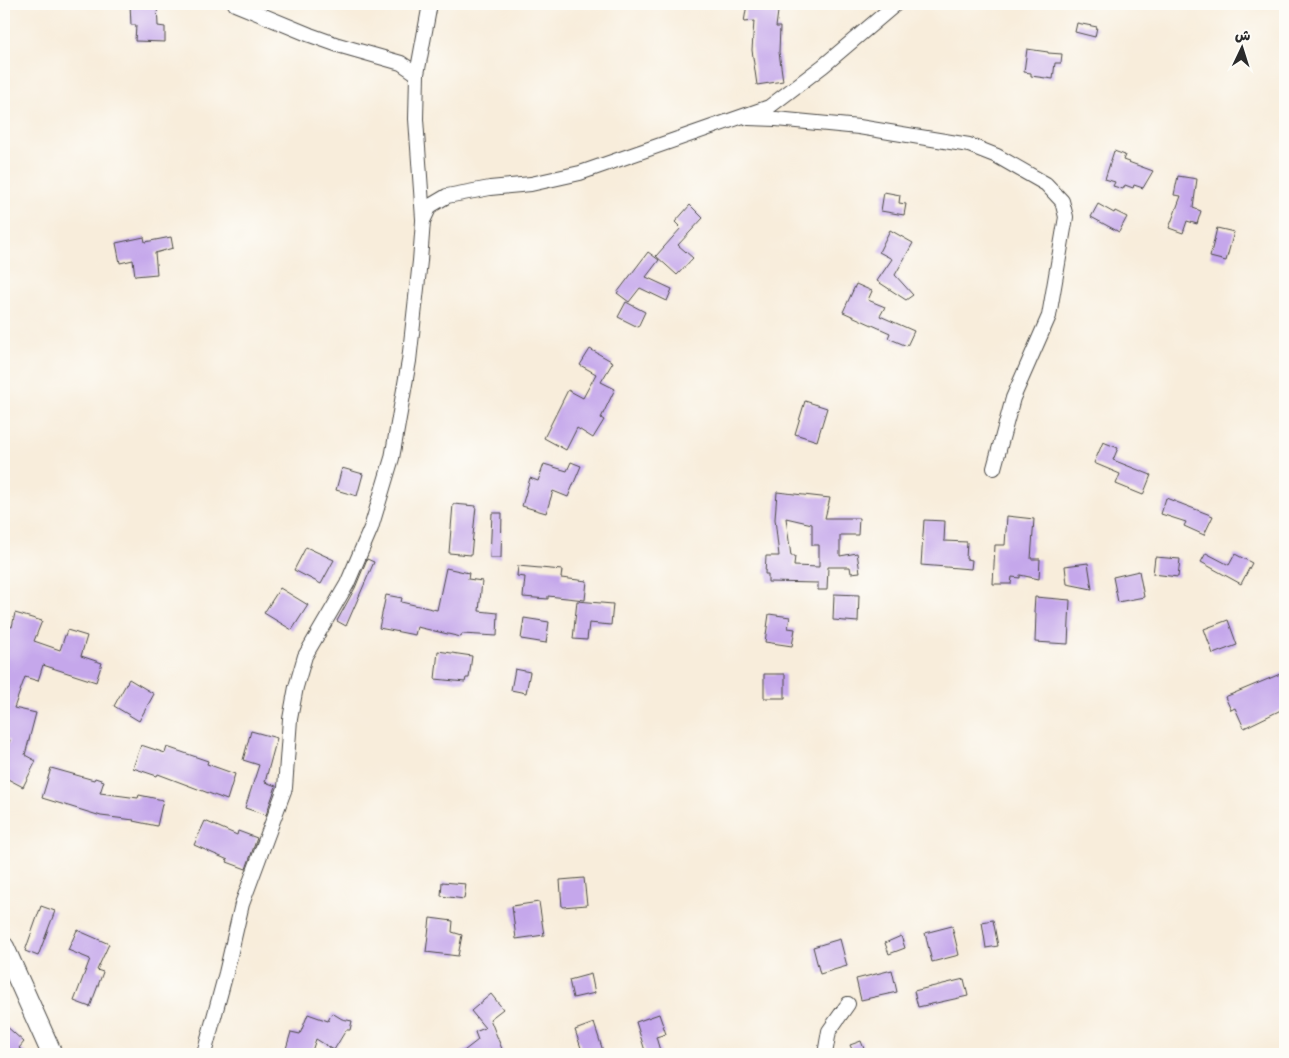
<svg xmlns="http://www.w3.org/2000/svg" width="1289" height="1058" font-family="Delius,'Playpen Sans Arabic',sans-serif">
  <rect width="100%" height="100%" fill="#fdfcf7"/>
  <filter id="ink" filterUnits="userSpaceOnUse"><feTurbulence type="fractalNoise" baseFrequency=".02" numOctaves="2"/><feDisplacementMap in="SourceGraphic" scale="10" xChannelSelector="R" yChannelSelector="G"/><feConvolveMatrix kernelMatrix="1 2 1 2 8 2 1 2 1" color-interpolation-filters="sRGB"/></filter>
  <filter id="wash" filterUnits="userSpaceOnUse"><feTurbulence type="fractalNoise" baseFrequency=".0096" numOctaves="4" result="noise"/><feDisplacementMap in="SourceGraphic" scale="20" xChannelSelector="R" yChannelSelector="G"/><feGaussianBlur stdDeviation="1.12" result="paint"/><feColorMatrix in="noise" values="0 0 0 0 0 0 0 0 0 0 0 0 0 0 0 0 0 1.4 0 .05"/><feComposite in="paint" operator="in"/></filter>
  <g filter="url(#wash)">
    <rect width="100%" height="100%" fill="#f8eddb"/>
    <g id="blocks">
      <!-- building -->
      <path fill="#c5a7eb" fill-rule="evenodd" d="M130 4H157L158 26 165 27V42L135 41 136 25H131Z
        M747 4H779L776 27H780L779 52 783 81 757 85 752 50 754 21 744 22Z
        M1077 23 1097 27 1095 37 1075 32Z
        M1027 49 1048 52V53L1062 54 1061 63H1055L1053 79 1031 76V73L1024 72Z
        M1114 151 1125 155 1123 160 1153 171 1143 188 1134 185 1133 188 1125 185 1123 189 1113 186 1115 182 1105 179Z
        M1178 176 1197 179 1193 208 1201 211 1197 224 1187 221 1183 233 1169 228 1181 196 1174 195Z
        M884 192 900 195 899 203 906 204 904 215 881 211Z
        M1098 204 1114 213 1115 211 1127 217 1119 232 1091 217Z
        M690 205 703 218 678 245 693 258 677 275 656 256 681 228 675 222Z
        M1217 228 1234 232 1226 261 1210 257Z
        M890 230 913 243 895 275 913 295 906 300 877 281 892 259 879 252Z
        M144 237 145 242 171 237 173 248 155 253 157 274 135 276 133 260 120 263 116 243Z
        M648 252 659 260 646 277 672 289 667 301 640 288 629 302 617 293Z
        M856 284 872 291 868 300 885 307 880 316 914 331 907 346 888 338 890 333 843 312Z
        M626 302 645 312 638 327 618 317Z
        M590 349 613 362 601 382 615 389 601 418 604 420 593 438 577 428 566 450 544 438 568 390 583 398 596 374 580 365Z
        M805 401 827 408 817 441 795 434Z
        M1103 442 1118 448 1113 460 1151 475 1143 495 1116 484 1120 474 1094 463Z
        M571 462 581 466 568 497 553 491 546 513 522 506 530 478 538 481 544 464 567 471Z
        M342 468 363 474 357 496 336 490Z
        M777 492 830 498 825 518H859L858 535H840V556L857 553 860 572 851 573 850 567H828L827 590H818V583L768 582V574H765L766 556H779L775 519ZM786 518 812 524V545H819V567L794 566 795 556H791Z
        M1166 498 1213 516 1204 535 1184 526 1186 522 1161 514Z
        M453 504 476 506 471 555 449 553Z
        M492 513H502L501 558H490Z
        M1007 516 1034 519 1031 559H1040L1039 579 1020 575V578L1012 577 1011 584H993L995 545H1005Z
        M924 520 945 521 944 541 967 542 966 559 972 560 971 569 921 565Z
        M306 547 334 560 321 584 294 570Z
        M1206 553 1229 565 1235 554 1252 563 1241 584 1201 562Z
        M1155 557 1180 559 1178 577 1153 574Z
        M367 559 374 562 346 626 337 621 355 588Z
        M1088 563 1092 589 1067 584 1065 566Z
        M518 566 562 570 561 578 587 581 585 600 548 596V599L523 597 525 577 517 576Z
        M446 568 469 573 468 579 482 581 479 611 498 613 497 636 462 634 461 637 417 627 415 635 379 628 386 595 402 598 401 602 437 610Z
        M1139 571 1144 597 1118 602 1113 577Z
        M280 588 308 605 292 630 264 613Z
        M834 594 859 595 858 622 833 620Z
        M1035 597 1070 600 1068 644 1035 642 1036 613 1034 612Z
        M577 601 613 604 611 625 589 623 587 640 573 639Z
        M15 613 42 621 34 641 60 650 67 630 87 636 81 656 102 663 96 682 43 665 38 681 25 677 14 708 36 713 25 755 36 761 23 787 4 777V753L10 740 4 739V624L12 627Z
        M769 614 790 617 788 628 795 629 792 646 765 642Z
        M524 618 549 622 546 643 521 639Z
        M1228 620 1237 645 1213 654 1204 629Z
        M438 651 472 656 469 678H466L465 682 435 679Z
        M515 669 530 672 526 693 511 690Z
        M1285 672V708L1244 728 1235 708 1231 710 1225 697Z
        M764 674H785V698H764Z
        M129 679 154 694 139 721 114 706Z
        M251 731 277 738 265 782 276 786 266 815 245 808 259 765 243 760Z
        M141 745 165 753 167 747 208 761 207 764 235 774 227 800 158 774 157 776 133 768Z
        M51 768 94 780 95 778 104 781 100 793 138 798 139 795 163 800 157 826 133 821 134 820 101 816 42 798Z
        M205 821 237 835 238 831 257 838 246 869 227 862 228 860 194 845Z
        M584 878 587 905 562 907 560 880Z
        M442 882 466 884 464 899 441 896Z
        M539 902 544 935 516 939 512 906Z
        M41 906 55 911 38 956 25 951Z
        M430 918 453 921 452 932 462 935 458 956 426 952Z
        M993 920 998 946 986 948 982 922Z
        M952 926 959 955 932 962 925 933Z
        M77 930 109 944 97 970 103 972 90 1007 74 1001 90 959 68 950Z
        M901 936 905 948 889 954 885 943Z
        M840 939 847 966 820 974 813 947Z
        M892 970 897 992 861 1000 856 979Z
        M591 974 595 993 573 998 569 980Z
        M964 979 968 996 918 1007 914 991Z
        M491 994 503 1009 490 1019 504 1054H460L478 1040 475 1032 485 1028 471 1011Z
        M332 1013 342 1019 352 1021 350 1030H346L334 1050 316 1039 311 1054H291L285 1052 291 1032 300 1034 308 1014 328 1021Z
        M659 1014 666 1034 656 1037 661 1054H646L636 1022Z
        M594 1023 604 1054H583L575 1030Z
        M4 1024 24 1042 19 1048 27 1054H4Z
        M861 1041 866 1054H854L850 1045Z"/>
    </g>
  </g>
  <g filter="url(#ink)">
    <use href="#blocks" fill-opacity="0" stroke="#4a4845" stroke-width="1"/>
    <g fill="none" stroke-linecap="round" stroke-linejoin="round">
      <defs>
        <path id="street" d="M235 4 310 35 338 45 401 63 417 74
          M748 118 776 119 859 127 969 145 997 156 1046 184 1062 201 1066 217 1049 316 1013 398 994 468
          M423 219 416 119 417 74 430 4
          M204 1054 226 973 242 904 285 788 290 719 296 687 305 656 347 584 371 528 392 458 409 361 420 261 423 221 430 206 447 196 490 188 531 184 580 173 769 107 823 66 896 4
          M825 1054 829 1031 848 1004"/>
        <path id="secondary" d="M4 947 52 1054"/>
      </defs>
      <!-- street casing -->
      <use href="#street" stroke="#4a4845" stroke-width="16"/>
      <!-- secondary casing -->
      <use href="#secondary" stroke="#4a4845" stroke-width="22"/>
      <!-- street -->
      <use href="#street" stroke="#fff" stroke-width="14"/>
      <!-- secondary -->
      <use href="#secondary" stroke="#fff" stroke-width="20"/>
    </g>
  </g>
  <!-- margin -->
  <rect width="1289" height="1058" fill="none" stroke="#fdfcf7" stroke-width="20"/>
  <!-- north arrow -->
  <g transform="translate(1242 48) rotate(4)" stroke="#fdfcf7" stroke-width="4" paint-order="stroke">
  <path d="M0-4L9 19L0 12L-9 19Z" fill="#2b2b2b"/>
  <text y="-8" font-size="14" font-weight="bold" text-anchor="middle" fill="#2b2b2b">ش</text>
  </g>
</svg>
